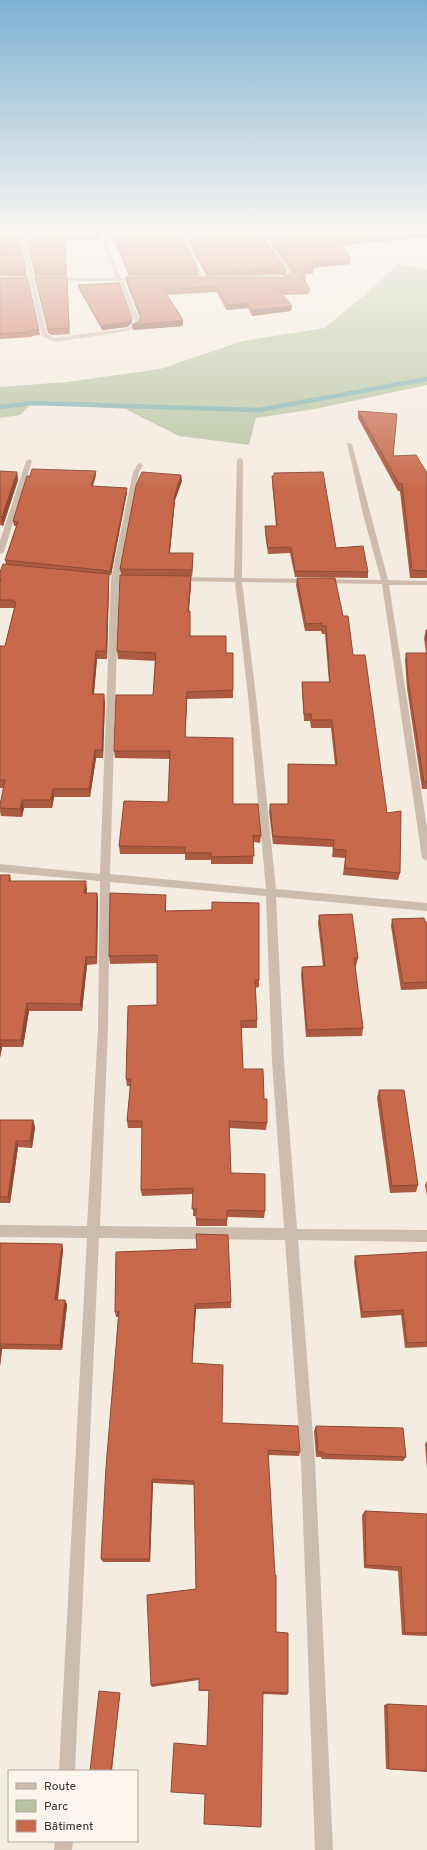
<svg xmlns="http://www.w3.org/2000/svg" width="427" height="1850" font-family="Overpass,sans-serif">
  <rect width="100%" height="100%" fill="#f4ebe1"/>
  <!-- green -->
  <path fill="#b8c4a0" d="M398 264 427 270V385L315 409 256 418 249 445 179 436 125 409 32 403 20 415 0 418V387L67 382 160 369 243 341 324 328 365 295Z"/>
  <g fill="none" stroke-linecap="round" stroke-linejoin="round">
    <!-- stream -->
    <path stroke="#7fb0b2" stroke-width="4.5" d="M0 407 32 403 259 410 427 379"/>
    <!-- street -->
    <path fill="#cdbbac" fill-rule="evenodd" d="M19 233H23L34 278H116L98 233H102L121 278 138 277 141 279 138 281H123L140 321 138 326 128 331 55 342 42 336 29 281 0 282V278H29ZM34 281H118L134 321V324L127 328 55 338 47 334Z
      M178 233H182L205 280 200 279Z
      M257 233H261L291 271V278L278 280V278L287 276V272Z
      M347 443 352 444 388 580 427 581V585H389L427 828V861L422 858 382 584 242 582 256 696 276 889 427 903V911L276 897 284 1061 297 1229 427 1230V1242L298 1240 315 1462 333 1850H315L301 1462 285 1240 99 1238 75 1771H59L87 1238 0 1237V1225L87 1226 98 1028 100 881 0 872V864L100 874 111 579 133 472 138 464 140 463 143 465 139 472 119 579 110 874 266 889 248 696 235 582 177 581 173 579 177 577 234 578 237 460 240 458 243 460 242 578 381 580 363 514ZM110 882 266 896 272 1061 284 1228 100 1226 108 1028Z
      M29 459 32 461 4 552 0 554V541L26 461Z
      M55 1841H73L72 1850H54Z"/>
  </g>
  <!-- wall -->
  <path fill="#ac5a40" d="M0 233 26 271 27 276H0Z
    M25 233H98L99 240 65 241 67 276H35Z
    M104 233H179L198 271V276H129L113 239H106Z
    M184 233H259L286 269V275L206 276Z
    M263 233H427V237L342 245 350 264 313 268V274H305L306 276V281H304L310 289 309 294 283 295 292 306 291 311 252 316 248 308 226 310 217 292 167 295 183 320V326L133 330 139 321 140 318 126 282V277H283L293 273 292 272Z
    M35 277H67L70 334 52 335 48 333 36 282Z
    M0 278 39 330 40 335 32 336V337L0 339Z
    M78 285 132 323 127 327 102 330 79 289Z
    M358 411 393 456 427 473V578H410L400 491H398L358 418Z
    M0 471 17 472 18 480 3 526 0 525Z
    M274 473 336 548 368 572V578L295 577 290 553 268 554 265 533V526H276L272 482V476H274Z
    M96 475 93 486 127 492 111 575H109V582L107 659H97L94 694 105 702 103 758H96L90 797H54L52 808H24L22 817 1 816 0 811V805L4 788H0V646H5L14 608H0V572L6 564 5 560 16 526H14L13 521Z
    M181 475 182 481 175 500 170 553 193 560 192 576H149H191V584L189 611H190V636L226 653H233V698L187 699 185 737 233 804 261 836 260 843 254 842 253 864H211V860H185V854H120L119 846 168 802 170 759 115 758 114 751 153 695 155 661 118 659 117 651 121 575 120 569Z
    M297 578 343 616 353 655 387 813 400 873 398 880 343 875 345 858 332 857 333 847 273 844 269 812 270 804H288V764L335 765 331 728H311L310 721H304L302 689V682H329L325 634H322L321 631H305L296 585Z
    M426 630H427V789H422L407 688 405 660 406 653H426L424 638Z
    M0 875H10L11 881 87 889 86 893H97L98 901 97 964 87 965 82 1011H29L23 1047H2L0 1057Z
    M166 903V911L259 980V987L255 988 257 1020V1028H241L243 1069 264 1099 267 1123 266 1130 229 1128 231 1173 265 1211 264 1218 227 1217V1226H196V1216H193V1194L142 1196 141 1190 142 1128H128L127 1121 130 1086H127L126 1079 157 1005V963L110 964 109 956Z
    M319 915 358 958 356 966 355 967 363 1028 362 1036 306 1037 301 975 302 967 323 966 318 923Z
    M392 919 427 922V989L401 990 391 926Z
    M379 1090 418 1185 416 1192 390 1193 377 1098Z
    M0 1120H33L35 1127 32 1148 18 1147 10 1203H0Z
    M427 1181V1196L425 1185Z
    M0 1243 62 1244 63 1250 58 1300H65L67 1305 62 1350 2 1349 0 1366Z
    M427 1251V1347L405 1348 401 1315 361 1318 354 1262 355 1256 426 1252Z
    M116 1252 231 1302V1308L196 1309 192 1363 222 1423 300 1452 299 1456 268 1455 276 1632 288 1693 287 1695 263 1694 207 1746 209 1691H199V1680L152 1687 151 1685 196 1589 194 1485 153 1483 150 1562H103L101 1559 118 1317H116L115 1312Z
    M316 1426 406 1457 403 1461 322 1459 321 1457H316L314 1431Z
    M427 1441V1469L425 1444Z
    M365 1511 427 1514V1636L402 1635 398 1571 364 1568 362 1515Z
    M387 1704 427 1706V1772L386 1769 384 1705Z"/>
  <!-- shaded-wall -->
  <path fill="#8c4a34" d="M415 233H427V237L338 246V241Z
    M351 258 350 264 310 268V263Z
    M248 303V308L226 310V305Z
    M292 306 291 311 252 316V310Z
    M132 319V323L127 327 102 330 101 326Z
    M183 320V326L133 330 132 325Z
    M96 471V475L91 491V486Z
    M17 472 18 480 3 526 2 517Z
    M181 475 182 481 175 500 169 559V553L175 494Z
    M127 488V492L111 575 110 571Z
    M193 553V560L192 576V570Z
    M109 574V582L107 659 106 651Z
    M191 576V584L188 618V611Z
    M96 651 97 659 93 702 92 694Z
    M187 692V699L185 745V737Z
    M104 694 105 702 103 758 102 750Z
    M95 750 96 758 90 797 89 789Z
    M53 789 54 797 52 808 51 800Z
    M22 800 24 808 22 817 20 809Z
    M86 881 87 889 85 901 84 893Z
    M97 893 98 901 97 964 96 957Z
    M166 895V919L165 911Z
    M86 957 87 965 82 1011 80 1004Z
    M27 1003 29 1011 23 1047 21 1040Z
    M0 1041 2 1047 0 1058Z
    M33 1120 35 1127 32 1148 30 1141Z
    M16 1141 18 1147 10 1203 8 1197Z
    M62 1244 63 1250 57 1305 55 1300Z
    M65 1300 67 1305 62 1350 60 1345Z
    M195 1304 196 1309 192 1369V1363Z
    M0 1344 2 1349 0 1366Z
    M152 1479 153 1483 150 1562 149 1559Z
    M120 1693 112 1771H111Z"/>
  <!-- building -->
  <path fill="#c8694b" stroke="#8c4a34" d="M0 233H18L26 271H0Z
    M25 233H98L99 235 65 236 66 271H35Z
    M105 233H179L198 271H128L113 234H106Z
    M186 233H259L286 269 206 271Z
    M267 233H415L338 241 351 258 310 263 314 268 302 269 306 276H301L310 289 279 290 292 306 252 310 248 303 226 305 217 286 164 290 183 320 132 325 139 321 141 315 126 277H283L294 272 293 267Z
    M27 277 39 330H31V332L0 334V278Z
    M35 277H67L69 328 51 329 48 328Z
    M119 283 132 319 126 322 101 326 78 285Z
    M358 411 397 414 393 456 416 455 427 473V571L412 570 402 483 399 484Z
    M32 469 96 471 91 486 127 488 110 571 5 560 18 522 13 521 27 476H30Z
    M0 471 17 472 2 517H0Z
    M142 472 181 475 175 494 169 553H193L192 570 120 569 136 486Z
    M323 472 336 548 363 546 368 572 295 571 291 547 268 548 265 526H277L272 476H274V473Z
    M3 564 109 574 106 651H96L92 694H104L102 750H95L89 789H53L51 800H22L20 809 0 808V805L5 780H0V646H5L16 602H13L14 600H0V582L1 578H0V572Z
    M120 575 191 576 188 611H190V636H226V653H233V690L187 692 185 737 233 738V804H258L261 836 253 835 254 856 211 857V853H185V847L119 846 124 801 168 802 170 751H114L116 695H153L156 653 117 651Z
    M297 578H335L343 616H348L353 655H365L387 813 401 811 400 873 345 868 346 850 333 849 334 840 273 836 270 804H288V764L337 765 332 720H312L311 714H304L302 682H330L326 626H322V623L306 624Z
    M426 630H427V641Z
    M406 653H427V782H424L408 680Z
    M0 875H10L9 881H86L84 893H97L96 957H86L80 1004 27 1003 21 1040H0Z
    M110 893 166 895 165 911 212 910V902L259 903V980H255L257 1020 241 1021 243 1069H263L264 1099H267V1123L229 1121 231 1173 265 1174V1211L227 1210V1220L196 1219V1209H192L193 1188 141 1190 142 1121H127L131 1079H126L128 1006 157 1005V955L109 956Z
    M352 914 358 958H354L363 1028 307 1030 302 967 325 966 319 915Z
    M424 918 425 922H427V982L403 983 392 919Z
    M379 1090H404L418 1185 392 1186Z
    M0 1120H33L30 1141H16L8 1197H0Z
    M196 1234 228 1235 231 1302 195 1304 192 1363 223 1365 222 1423 298 1426 300 1452 268 1450 275 1575H276V1632L288 1633V1693L263 1692 261 1827 204 1824 205 1794 171 1792 174 1743 207 1746 209 1690H199V1678L151 1685 147 1595 196 1589 194 1481 152 1479 149 1559H101L106 1467 119 1311 115 1312 116 1252 197 1249Z
    M0 1243 62 1244 55 1300H65L60 1345 0 1344Z
    M427 1252V1342L407 1343 403 1310 362 1312 355 1256Z
    M316 1426 403 1428 406 1457 323 1454V1452H318Z
    M365 1511 427 1514V1633H405L401 1567 366 1565Z
    M99 1691 120 1693 111 1771H90Z
    M387 1704 427 1706V1771L389 1769Z"/>
  <!-- sky -->
  <linearGradient id="sky" x2="0" y2="1"><stop stop-color="#7eb2d2"/><stop offset="0.47" stop-color="#faf6f2"/><stop offset="1" stop-color="#faf6f2" stop-opacity="0"/></linearGradient>
  <rect width="427" height="492" fill="url(#sky)"/>
  <!-- legend -->
  <rect x="8" y="1770" width="130" height="72" fill="#fbf5ee" stroke="#aea6a0"/>
  <rect x="16" y="1783" width="20" height="6" fill="#cdbbac" stroke="#aea6a0"/>
  <text x="44" y="1790" font-size="12" fill="#3b302b">Route</text>
  <rect x="16" y="1800" width="20" height="12" fill="#b8c4a0" stroke="#aea6a0"/>
  <text x="44" y="1810" font-size="12" fill="#3b302b">Parc</text>
  <rect x="16" y="1820" width="20" height="12" fill="#c8694b" stroke="#aea6a0"/>
  <text x="44" y="1830" font-size="12" fill="#3b302b">Bâtiment</text>
</svg>
